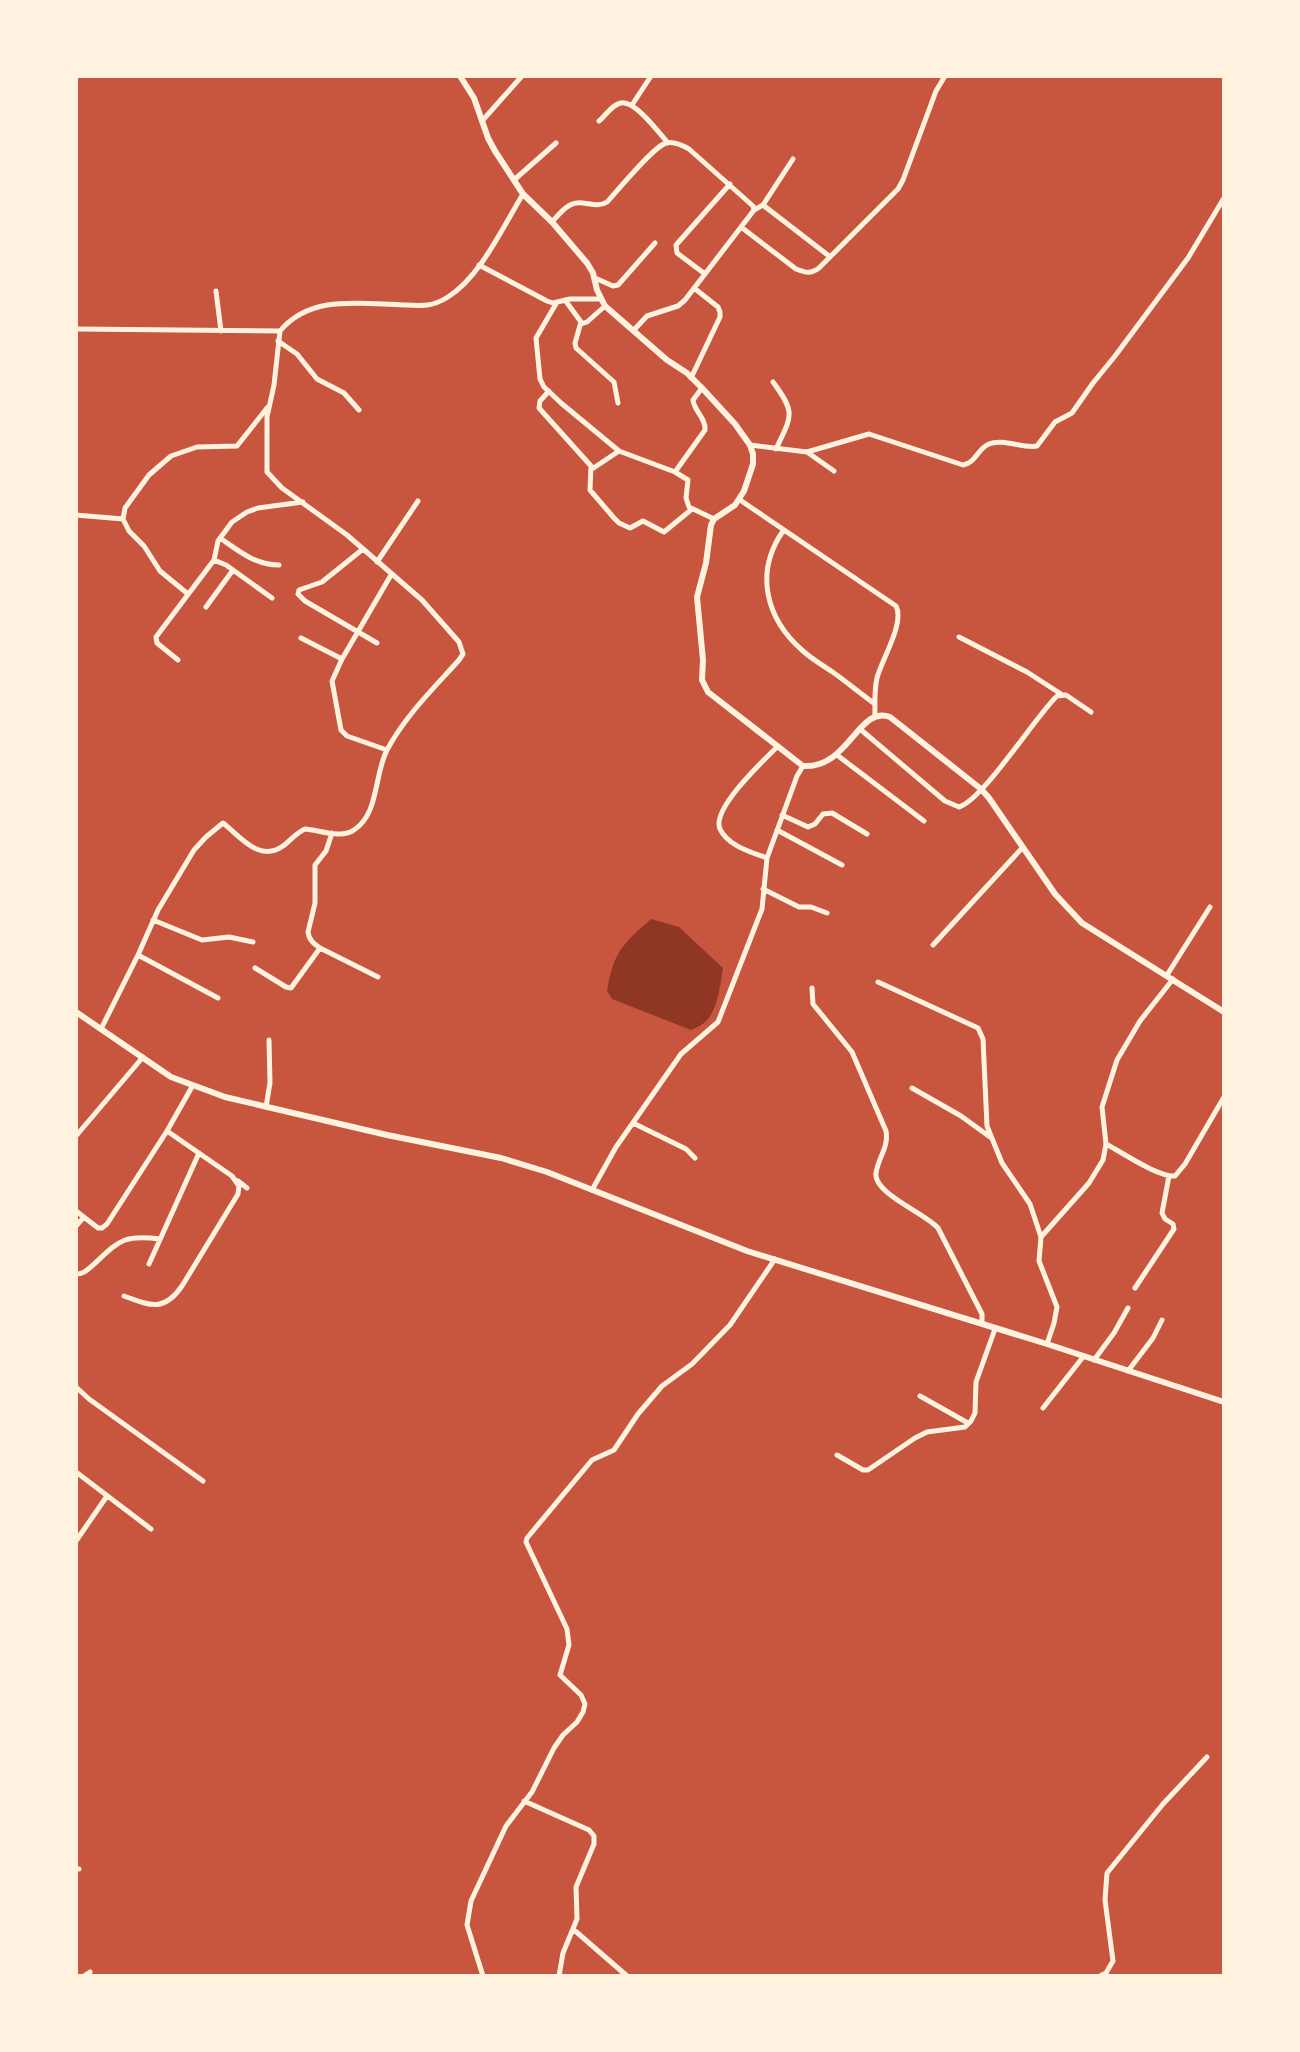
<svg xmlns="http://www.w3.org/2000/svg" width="1300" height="2052" font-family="'Public Sans',sans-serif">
  <rect width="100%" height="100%" fill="#c8553d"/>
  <!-- water -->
  <path fill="#8f3625" d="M651 919 679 927 723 968C720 985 718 1012 704 1023 700 1026 695 1028 691 1030L612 999 607 991C614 951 622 945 651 919Z"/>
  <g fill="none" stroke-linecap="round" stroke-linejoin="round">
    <!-- minor -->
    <path stroke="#fff3e0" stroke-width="5" d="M632 105 651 76
      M482 121 522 76
      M599 121C605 116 613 104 621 103 635 100 659 133 668 143
      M514 180 556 143
      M763 205 829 256
      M754 210 763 205 793 159
      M552 222C557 216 563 209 570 205 582 198 595 210 607 202 618 190 653 147 666 143 674 141 682 145 689 149L753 206 754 210 751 214 685 300 678 306 647 316 633 331
      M741 227 796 269C806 273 811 274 819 268L898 189 903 180 936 91 945 76
      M479 265 547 301 553 303 570 299H600
      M705 274 677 253 676 245 730 184
      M595 278 613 286 618 285 655 243
      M216 291 221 331
      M565 300 581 322 575 343 576 348 614 382 618 403
      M557 302 536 338 540 379 544 387 561 403 619 451
      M581 324 587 322 605 306
      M76 329 280 331
      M278 341 297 354 317 379 344 393 359 410
      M691 378 720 317V312L718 307 694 288
      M773 382C796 413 792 415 776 449
      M702 388 693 400C694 411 706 418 705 430L675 472 688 480 686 498 689 507 714 519
      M549 391 540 401 539 408 591 466 590 490 614 518 619 523 630 528 643 521 664 532 692 509
      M750 445 807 452 869 434 963 465C976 463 977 449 989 444 1003 438 1023 449 1037 446L1055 422 1072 413 1093 383 1115 356 1188 258 1224 198
      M807 452 834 471
      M592 469 619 451 675 472
      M740 500 896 606C905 623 882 659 877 678 874 691 875 703 875 716
      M76 515 123 519
      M783 531C754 573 766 619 803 651 813 660 824 666 834 673 848 683 861 694 875 704
      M220 538C239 551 255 565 279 565
      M363 549 322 582 299 590 298 594 305 601 377 643
      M214 560 226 565 272 598
      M377 562 418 501
      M188 594 160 571 144 546 129 531 123 519 125 508 149 475 171 456 197 447 237 446 267 408
      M206 607 233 570
      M959 637 1027 672 1061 694
      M301 638 342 659 391 575
      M342 659 332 681 341 730 347 736 387 750
      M178 660 157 643 156 637 214 560 218 541 232 522 247 512 258 508 303 502
      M860 729 945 801 959 807C983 800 1035 717 1057 696L1066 695 1091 712
      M837 755 924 821
      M782 815 808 827 815 824 823 814 832 813 867 834
      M777 830 842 865
      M332 833 326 851 315 865V903L308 932C309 940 313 943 320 948L378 977
      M767 858C751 852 728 846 720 829 711 809 764 760 778 746
      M763 889 799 907H811L827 913
      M153 920 202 940 229 937 253 942
      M933 945 1023 847
      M138 955 218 998
      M255 968 286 987 291 988 320 948
      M1167 975 1210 907
      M878 982 978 1028 983 1039 987 1126 1002 1163 1030 1204 1041 1237
      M812 988 813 1004 852 1052 886 1131C889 1147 878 1158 876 1173 873 1193 925 1213 938 1228L982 1314V1324
      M101 1029 138 955 158 910 194 850 206 837 223 823C240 836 259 863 283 846 290 841 296 833 305 829 319 830 342 839 354 830 379 814 374 775 387 750 405 716 434 688 459 660L463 654 459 642 422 600 347 535 282 488 267 472V417L274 385 280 331C311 294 361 304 404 305 422 306 432 307 448 297 480 277 503 227 523 194
      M912 1088 961 1116 990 1137
      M266 1107 270 1083 269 1040
      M633 1123 686 1149 695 1158
      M76 1136 143 1057
      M1106 1144C1123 1153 1158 1177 1175 1176L1185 1164 1224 1097
      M238 1181 247 1188
      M592 1190 616 1147 681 1054 718 1022 762 909 767 858 797 776 803 766
      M76 1211 98 1228H102L107 1224 167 1131 193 1085
      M76 1226 84 1217
      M149 1264 199 1153
      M76 1274C84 1274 87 1270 93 1265 119 1241 123 1234 160 1239
      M1135 1288 1174 1229 1173 1224 1165 1219 1162 1213 1169 1176
      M124 1296C151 1306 164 1312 182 1286L238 1194 239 1186 232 1176 167 1131
      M1047 1344 1054 1323 1057 1307 1039 1261 1041 1237 1089 1183 1103 1160 1106 1144 1102 1107 1117 1060 1140 1021 1173 979
      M1094 1360 1114 1333 1128 1308
      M1128 1371 1153 1338 1162 1320
      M76 1387 89 1399 203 1481
      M920 1396 968 1423
      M1043 1408 1083 1357
      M837 1455 863 1470H868L915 1438 927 1432 965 1427 971 1421 975 1413 976 1382 995 1329
      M76 1472 151 1529
      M76 1541 107 1496
      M524 1801 589 1830 594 1836V1844L576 1887 577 1919 563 1953 559 1976
      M76 1869H79
      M573 1929 627 1976
      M84 1976 90 1972
      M483 1976 467 1925 471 1901 506 1826 532 1792 554 1748 563 1735 577 1722 583 1712 585 1704 581 1695 560 1675 569 1645 567 1629 526 1542 527 1538 592 1460 614 1450 638 1414 662 1386 692 1364 730 1325 775 1259
      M1100 1976 1106 1973 1113 1961 1105 1900 1107 1873 1163 1804 1207 1757"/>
    <!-- tertiary -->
    <path stroke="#fff3e0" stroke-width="6" d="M460 76 474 98 488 138 495 151 523 194 552 222 587 263 593 273 597 290 605 306 667 360 687 373 702 388 735 424 750 445 753 454V464L744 491 735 505 714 519 711 525 706 563 697 597 703 660 702 680 708 692 803 766C849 769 858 705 890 717L981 789 989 798 1055 894 1082 923 1224 1012
      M76 1012 171 1077 225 1097 387 1135 501 1158 547 1172 747 1251 1047 1344 1224 1402"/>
  </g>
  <!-- border -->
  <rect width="1300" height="2052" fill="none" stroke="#fff3e0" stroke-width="156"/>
</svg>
